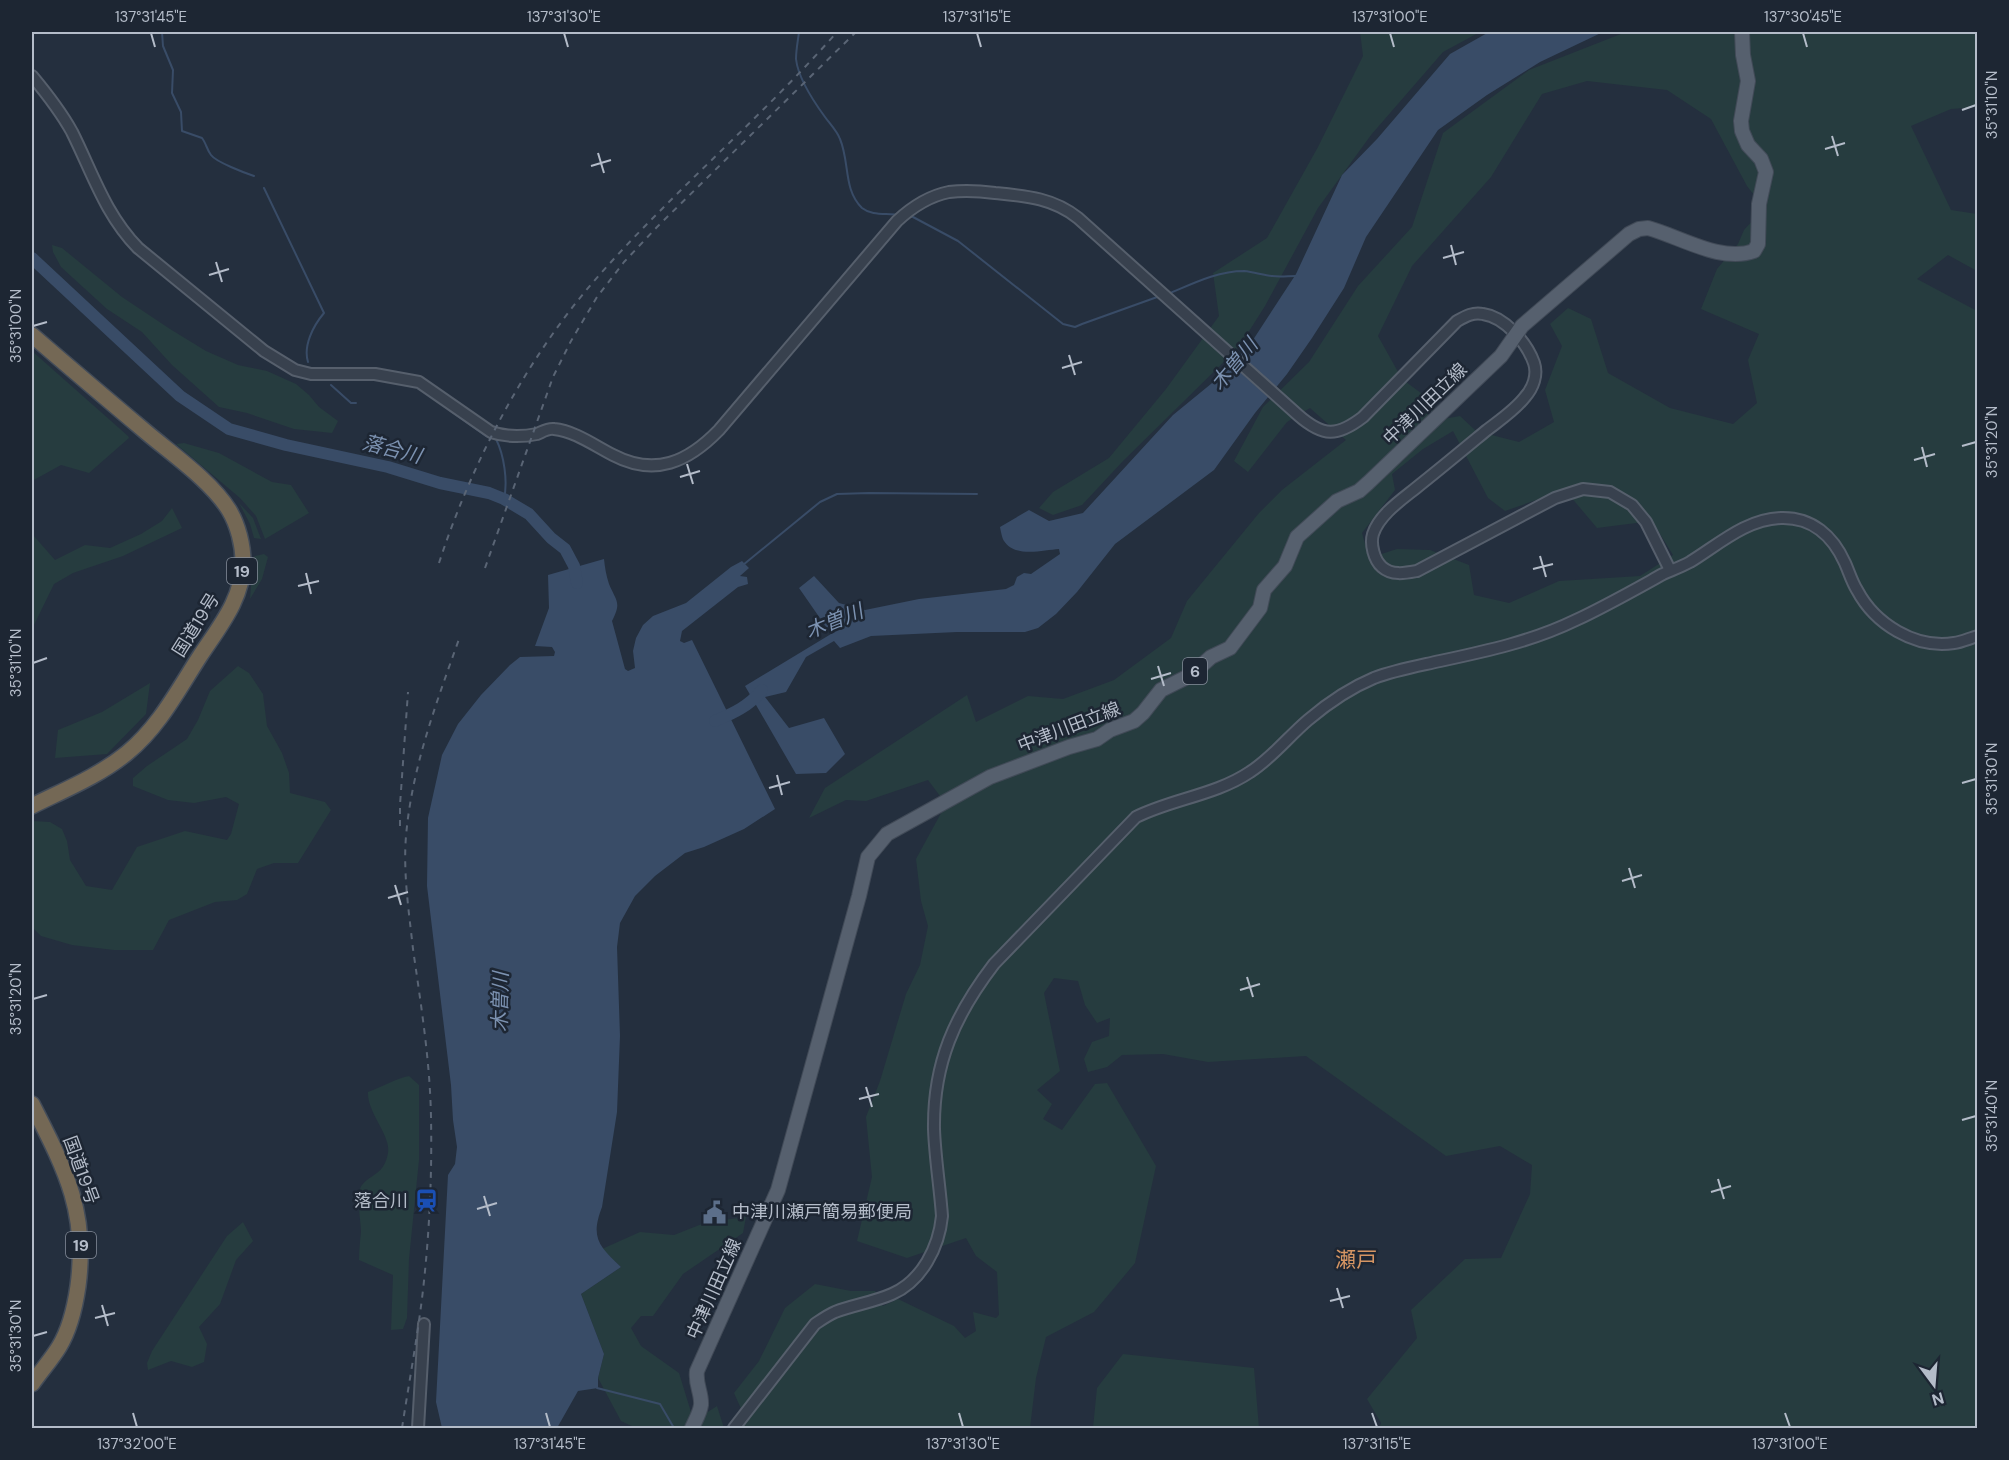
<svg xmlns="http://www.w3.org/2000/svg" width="2009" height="1460" font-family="'DM Sans','Noto Sans JP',sans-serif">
  <rect width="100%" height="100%" fill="#242f3e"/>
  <!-- green -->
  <path fill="#263c3f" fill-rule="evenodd" d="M1360 32H1480L1443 52 1371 135 1318 208 1265 306 1239 347 1123 461 1082 505 1053 515 1039 508 1053 492 1109 458 1166 389 1219 316 1213 273 1267 238 1318 147 1363 56Z
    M1626 32H1977V107L1951 109 1911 126 1951 210 1977 214V271L1948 255 1917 279 1977 311V1428H1379L1381 1423 1367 1399 1417 1338 1411 1310 1465 1259 1501 1258 1530 1194 1532 1165 1500 1146 1446 1156 1306 1056 1208 1062 1163 1054 1122 1055 1107 1067 1088 1072 1084 1059 1092 1042 1109 1036 1110 1018 1097 1023 1085 1005 1078 981 1054 978 1044 993 1060 1071 1037 1090 1052 1104 1043 1119 1062 1130 1095 1084 1107 1083 1156 1166 1135 1263 1094 1312 1046 1337 1036 1378 1030 1428H742L747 1422 734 1393 759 1361 785 1308 815 1284 851 1291H875L883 1306 898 1299 954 1326 965 1338 976 1331 973 1312 996 1318 999 1315 997 1272 976 1256 966 1238 907 1258 857 1241 872 1177 866 1117 880 1081 906 994 920 965 928 926 921 901 916 859 946 804 928 780 866 801 846 800 809 818 825 788 967 695 976 722 1028 696 1063 699 1114 680 1171 638 1187 601 1259 513 1282 490 1346 440 1310 408 1287 422 1248 472 1234 461 1263 407 1309 362 1358 286 1412 227 1443 133 1529 70ZM1587 81 1667 90 1711 119 1747 186 1764 208 1744 230 1738 244 1717 269 1701 309 1759 334 1748 360 1757 403 1733 424 1670 408 1608 373 1591 319 1568 308 1550 324 1562 346 1545 390 1554 422 1519 442 1476 431 1460 416 1443 419 1425 396 1402 379 1378 336 1412 266 1491 177 1542 94ZM1453 431 1488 498 1505 511 1565 490 1597 528 1652 521 1673 555 1640 576 1559 581 1509 603 1474 595 1469 565 1430 550 1397 549 1369 558 1362 533 1395 490 1392 474 1423 449Z
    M52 245 62 248 122 297 170 329 206 351 238 365 267 371 296 384 309 395 319 407 338 421 332 433 294 429 247 413 219 407 172 365 142 332 107 309 61 267 53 252Z
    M32 351 128 436 129 438 89 473 61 465 32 481Z
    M184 443 219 453 272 482 291 485 309 513 265 539 256 516 240 498 176 444Z
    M239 503 253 518 261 539 254 538 250 524Z
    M172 508 182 528 123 556 73 573 54 584 34 625 32 638V529L33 535 55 560 85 545 110 548 141 534 162 521Z
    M264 554 268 557 262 579 250 599 253 559 255 556Z
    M238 666 249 673 263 694 267 726 282 753 289 773 290 793 325 802 331 810 298 863H274L257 869 247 894 237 900 215 902 169 920 153 950H114L72 945 41 936 32 927 33 821 50 822 62 829 67 841 70 860 86 886 112 890 137 847 185 831 227 840 231 834 239 804 226 797 194 803 168 800 133 786V778L147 766 187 739 198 720 210 691Z
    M150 683 146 714 107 754 55 758 58 730 102 712Z
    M409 1076 419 1085V1160L409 1259 407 1318 403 1329 391 1330 393 1275 359 1260C359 1251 360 1241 361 1232 361 1220 355 1194 362 1185 372 1173 384 1175 388 1153 391 1135 367 1113 368 1092 382 1087 395 1079 409 1076Z
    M746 1217 743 1233 683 1274 653 1316H641L631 1328 641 1346 679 1373 691 1412 703 1415 717 1406 724 1428H636L621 1421 598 1378 604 1354 581 1294 621 1267 602 1249 640 1232 674 1235 707 1222Z
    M243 1222 253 1241 236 1260 220 1304 199 1327 207 1344 204 1362 192 1367 171 1361 148 1370 147 1363 152 1351 227 1236Z
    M1123 1354 1254 1368 1259 1428H1093L1097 1388Z"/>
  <!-- water -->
  <path fill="#394c67" d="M1489 32H1603L1540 62 1487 95 1438 130 1366 237 1344 288 1312 338 1287 374 1255 413 1214 470 1115 544 1077 592 1056 614 1038 628 1025 632H957L871 636 840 648 834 641 806 657 786 692 765 697 789 728 824 718 845 754 826 773 796 774 745 686 831 634 799 588 814 576 839 603 865 610 919 599 1006 589 1014 585 1017 577 1024 573 1031 574 1060 554 1059 549C1043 550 1015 558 1004 541 1002 538 1001 532 1000 527L1029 510 1049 521 1083 513 1173 415 1217 379 1251 343 1296 274 1342 175 1377 139 1450 54Z
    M604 559C605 568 606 575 609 584 616 601 622 602 612 621L625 669 628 671 635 668 633 651 636 638 643 625 653 616 686 603 731 567 742 561 749 568 740 576 747 577 748 584 738 587 682 631 680 641 684 643 692 640 775 809 744 829 704 847 685 853 655 876 635 896 620 923 617 947 620 1036 617 1112 602 1207C590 1238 599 1246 621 1267L581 1294 604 1354 598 1378V1388L578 1391 557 1428H442L436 1402 448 1175 455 1164 457 1147 453 1120 451 1085 427 886 428 818 442 755 458 724 481 695 510 665 520 657 554 656 555 652 552 647 535 646 549 608 548 575Z"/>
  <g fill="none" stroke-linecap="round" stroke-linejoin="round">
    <!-- stream -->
    <path stroke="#394c67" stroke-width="2" d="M162 32 163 46 173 70 172 93 181 112 182 131 202 138C206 143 207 150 211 155 216 162 245 173 254 176
      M799 32C798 40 796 50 796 59 798 77 814 102 825 117 830 124 837 131 840 139 850 163 843 189 862 208 872 216 886 213 898 215
      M264 188 324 313C313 326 303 346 308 362
      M909 216 913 217 958 241 1063 324 1075 327 1082 324 1160 296
      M1168 294C1192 284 1217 271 1244 271 1254 272 1263 275 1272 276 1280 277 1288 276 1296 276
      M331 385 351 403H356
      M448 409 486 436 496 439C504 455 508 481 504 499
      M743 565 820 502 837 494 869 493 977 494
      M597 1388 660 1404 674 1428"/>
    <!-- river -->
    <path stroke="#394c67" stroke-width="12" d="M32 258 180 396 229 429 286 445 388 467 440 483 489 493 504 499 529 514 551 538 565 549 574 566 577 583
      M715 721C734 713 749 706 762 690"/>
    <defs>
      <path id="minor" d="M32 76C47 94 61 112 72 132 93 174 105 214 138 248L264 351 295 370 311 374H375L419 382 491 432C506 437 522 437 537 434 542 432 548 428 554 429 575 431 595 446 613 455 655 477 688 462 719 430L897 221C912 207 929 196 949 192 965 190 980 191 995 193 1026 196 1053 198 1078 218L1298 415C1323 437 1337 437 1363 417L1457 321C1466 316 1473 312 1483 314 1505 317 1527 343 1534 363 1538 375 1533 388 1525 397 1515 410 1500 420 1487 430 1464 449 1440 469 1416 488 1401 500 1379 515 1373 534 1370 544 1374 560 1382 567 1392 576 1406 573 1417 571L1555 498 1583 489 1610 492 1632 505 1646 522 1670 570
        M418 1428 424 1324
        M734 1428 815 1324C821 1320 828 1315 835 1312 853 1305 874 1302 892 1294 922 1281 939 1247 942 1216 940 1187 935 1158 934 1129 933 1063 955 1015 994 964L1136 817C1172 799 1216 795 1250 772 1272 758 1288 737 1308 720 1328 703 1350 688 1374 678 1395 670 1418 666 1440 661 1487 651 1533 641 1576 620 1606 606 1634 590 1663 574 1672 570 1681 567 1690 562 1718 545 1746 519 1781 518 1812 517 1833 536 1845 563 1849 572 1852 582 1857 590 1875 624 1915 649 1954 643 1962 642 1970 638 1978 636"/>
      <path id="major" d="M692 1428C695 1421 700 1413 701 1405 702 1393 695 1384 697 1371L778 1190 859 896 868 857 887 834 990 777 1069 747 1097 739 1110 730 1134 721 1143 713 1161 690 1191 675 1211 657 1230 648 1260 608 1264 590 1285 566 1297 537 1337 501 1359 491 1368 483 1501 356 1522 326 1629 234 1639 229 1648 228C1681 237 1721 263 1754 251L1758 244 1759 204 1766 172 1761 159 1748 145 1742 131 1741 121 1748 81 1743 55 1742 32"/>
      <path id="highway" d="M32 335C70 368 108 400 146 432 172 454 211 481 229 510 238 525 243 545 243 562 243 599 219 627 200 656 178 690 159 727 127 753 99 776 64 790 32 806
        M32 1104C65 1169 88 1211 78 1286 75 1307 70 1329 59 1347 51 1360 41 1371 32 1384"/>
    </defs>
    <!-- minor casing -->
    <use href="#minor" stroke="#565f6c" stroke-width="14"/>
    <!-- major casing -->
    <use href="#major" stroke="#414a57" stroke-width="16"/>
    <!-- highway casing -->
    <use href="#highway" stroke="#434c59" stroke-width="18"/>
    <!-- minor -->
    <use href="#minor" stroke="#38414e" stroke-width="10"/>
    <!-- major -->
    <use href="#major" stroke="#56606e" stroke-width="14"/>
    <!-- highway -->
    <use href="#highway" stroke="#746855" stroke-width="15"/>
    <!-- rail -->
    <path stroke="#5a6575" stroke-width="2" stroke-dasharray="6 6" stroke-linecap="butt" d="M439 563C473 459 529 353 602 272 677 188 763 116 837 32
      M485 568 553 377 571 341 597 297 624 262 657 227 856 32
      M400 826V805L408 692
      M402 1428C410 1376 420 1324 425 1271 430 1220 432 1168 431 1117 430 1061 421 1005 413 949 409 912 403 874 406 836 412 767 436 704 459 639"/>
  </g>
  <!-- ticks -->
  <path fill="none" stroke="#b4bcc9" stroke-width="2" d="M151 33 155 47M564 33 568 47M977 33 981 47M1390 33 1394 47M1803 33 1807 47M1962 110 1976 105M1832 136 1838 156M1825 149 1845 143M598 153 604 173M591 166 611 160M1451 245 1456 265M1443 258 1464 252M216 262 222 282M209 275 229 269M33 326 47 322M1069 355 1075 375M1062 368 1082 362M1962 446 1976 442M1922 447 1927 467M1914 460 1935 454M687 464 693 484M680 477 700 471M1540 556 1546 577M1533 569 1553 564M306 573 311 594M298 586 319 581M33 663 47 658M1158 666 1164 686M1151 679 1171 673M777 775 782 795M1962 783 1976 779M769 788 790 782M1629 868 1635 888M1622 881 1642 875M395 885 401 905M388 898 408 892M1247 977 1253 997M1240 990 1260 984M33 999 47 995M866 1087 872 1107M859 1099 879 1094M1962 1120 1976 1116M1718 1179 1724 1199M1711 1192 1731 1186M484 1196 490 1216M477 1209 497 1203M1337 1288 1343 1308M1330 1301 1350 1296M102 1305 108 1326M95 1318 115 1313M33 1336 47 1332M133 1413 137 1427M546 1413 550 1427M959 1413 963 1427M1372 1413 1377 1427M1785 1413 1790 1427"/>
  <!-- icons -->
  <defs>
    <symbol id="station-bare" viewBox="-9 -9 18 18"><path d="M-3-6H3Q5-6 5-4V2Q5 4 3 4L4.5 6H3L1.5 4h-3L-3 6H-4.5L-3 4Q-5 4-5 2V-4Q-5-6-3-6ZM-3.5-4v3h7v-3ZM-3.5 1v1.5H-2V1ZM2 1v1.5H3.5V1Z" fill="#1a4fb4" stroke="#1d2633" stroke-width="2.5" paint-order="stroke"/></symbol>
    <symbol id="civic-bare" viewBox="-9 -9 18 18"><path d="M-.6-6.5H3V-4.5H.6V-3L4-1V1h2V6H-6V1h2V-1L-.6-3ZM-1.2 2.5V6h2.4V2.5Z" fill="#5c6f8a" stroke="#1d2633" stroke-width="2.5" paint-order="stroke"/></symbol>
  </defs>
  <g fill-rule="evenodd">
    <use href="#station-bare" x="410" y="1184" width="33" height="33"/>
    <use href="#civic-bare" x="698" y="1196" width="33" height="33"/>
  </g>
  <g text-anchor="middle" stroke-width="5" stroke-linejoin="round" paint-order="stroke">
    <!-- shield labels -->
    <g fill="#1d2633" stroke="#878f9c" stroke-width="1.5">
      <rect x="227" y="558" width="30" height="26" rx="4.5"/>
      <rect x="1183" y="658" width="24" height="26" rx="4.5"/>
      <rect x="66" y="1232" width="30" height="26" rx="4.5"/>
    </g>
    <g font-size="16" font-weight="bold" fill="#b4bcc9">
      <text x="242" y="577">19</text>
      <text x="1195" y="677">6</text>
      <text x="81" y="1251">19</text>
    </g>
    <!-- street labels -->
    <g font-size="18" fill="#b4bcc9" stroke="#1d2633">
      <text transform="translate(1425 404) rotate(-44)" y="6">中津川田立線</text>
      <text transform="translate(196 625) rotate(-58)" y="6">国道19号</text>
      <text transform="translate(1069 727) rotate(-21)" y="6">中津川田立線</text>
      <text transform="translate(81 1170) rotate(70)" y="6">国道19号</text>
      <text transform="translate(714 1289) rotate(-66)" y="6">中津川田立線</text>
    </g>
    <!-- poi labels -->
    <g font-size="18" fill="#b4bcc9" stroke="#1d2633" text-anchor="end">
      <text x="408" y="1207">落合川</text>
      <text x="732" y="1218" text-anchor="start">中津川瀬戸簡易郵便局</text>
    </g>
    <!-- water labels -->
    <g font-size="20" font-style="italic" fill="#7c92b1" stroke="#1d2633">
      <text transform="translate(1234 364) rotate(-50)" y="7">木曽川</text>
      <text transform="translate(392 449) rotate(14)" y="7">落合川</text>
      <text transform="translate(834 621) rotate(-22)" y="7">木曽川</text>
      <text transform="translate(500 1002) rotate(-89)" y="7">木曽川</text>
    </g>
    <!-- quarter labels -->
    <g font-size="21" fill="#d59563" stroke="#1d2633">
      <text x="1356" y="1267">瀬戸</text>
    </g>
  </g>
  <!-- border -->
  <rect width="2009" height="1460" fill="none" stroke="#1d2633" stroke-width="66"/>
  <!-- north arrow -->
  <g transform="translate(1934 1385) rotate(164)" stroke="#1d2633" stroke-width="4.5" paint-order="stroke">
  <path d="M0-4.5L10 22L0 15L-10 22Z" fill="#b4bcc9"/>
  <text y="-9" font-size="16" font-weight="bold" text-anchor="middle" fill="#b4bcc9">N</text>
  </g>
  <rect x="33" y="33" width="1943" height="1394" fill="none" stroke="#b4bcc9" stroke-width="2"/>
  <g font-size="15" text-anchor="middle" fill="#b4bcc9">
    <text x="151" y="22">137°31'45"E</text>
    <text x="564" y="22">137°31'30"E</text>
    <text x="977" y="22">137°31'15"E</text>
    <text x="1390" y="22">137°31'00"E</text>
    <text x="1803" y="22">137°30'45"E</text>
    <text transform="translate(1992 105) rotate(-90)" y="5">35°31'10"N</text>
    <text transform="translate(16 326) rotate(-90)" y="5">35°31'00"N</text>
    <text transform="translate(1992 442) rotate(-90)" y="5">35°31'20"N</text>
    <text transform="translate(16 663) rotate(-90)" y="5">35°31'10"N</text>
    <text transform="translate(1992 779) rotate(-90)" y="5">35°31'30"N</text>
    <text transform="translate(16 999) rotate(-90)" y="5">35°31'20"N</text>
    <text transform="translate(1992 1116) rotate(-90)" y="5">35°31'40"N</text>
    <text transform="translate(16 1336) rotate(-90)" y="5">35°31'30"N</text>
    <text x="137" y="1449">137°32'00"E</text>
    <text x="550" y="1449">137°31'45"E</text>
    <text x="963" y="1449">137°31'30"E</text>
    <text x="1377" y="1449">137°31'15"E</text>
    <text x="1790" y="1449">137°31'00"E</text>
  </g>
</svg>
